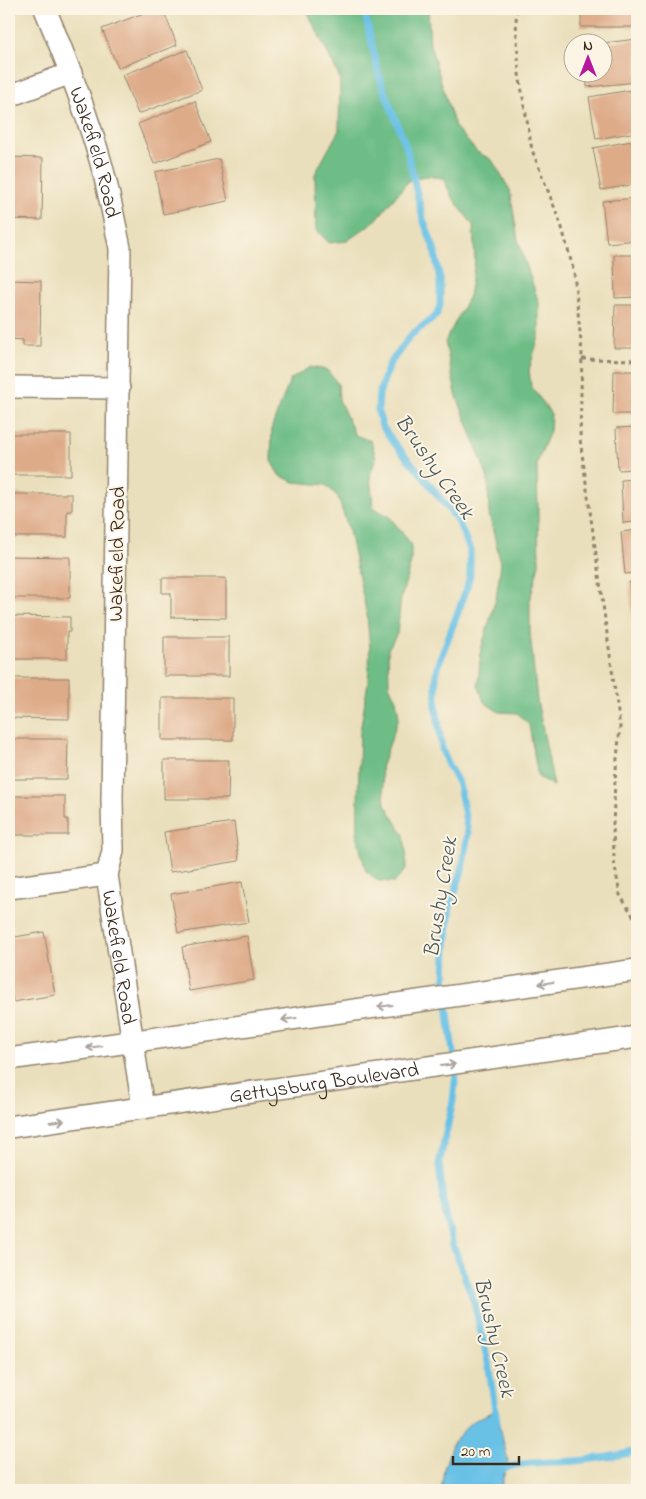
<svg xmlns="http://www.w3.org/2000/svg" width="646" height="1499" font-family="'Indie Flower',sans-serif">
  <rect width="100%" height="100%" fill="#fcf5e5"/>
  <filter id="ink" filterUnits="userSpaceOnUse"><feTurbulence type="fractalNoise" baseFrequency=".02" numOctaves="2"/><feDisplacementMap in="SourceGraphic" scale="10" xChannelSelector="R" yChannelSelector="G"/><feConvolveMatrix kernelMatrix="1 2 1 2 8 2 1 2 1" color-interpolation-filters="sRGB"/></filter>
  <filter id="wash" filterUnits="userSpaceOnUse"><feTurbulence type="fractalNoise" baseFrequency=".0096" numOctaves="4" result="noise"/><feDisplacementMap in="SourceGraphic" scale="20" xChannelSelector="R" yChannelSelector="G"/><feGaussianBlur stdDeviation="1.12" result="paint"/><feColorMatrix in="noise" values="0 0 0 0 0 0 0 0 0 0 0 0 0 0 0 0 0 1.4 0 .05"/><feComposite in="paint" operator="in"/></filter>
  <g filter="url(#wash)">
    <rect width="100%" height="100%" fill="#eadfbc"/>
    <!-- forest -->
    <path fill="#6ebd87" stroke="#547452" d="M307 9H428L430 45 455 127 477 152 492 160 510 190 518 240 539 303V336L529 370 531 386 551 414 550 431 537 463 539 564 530 600V633L537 700 554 786 538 777 529 725 517 713 499 712 484 702 478 685 481 650 496 598 501 564 489 514 488 478 456 394 445 342 469 296 475 261 473 225 452 197 443 178 426 176 410 179 376 220 347 241 329 243 316 230 315 174 339 130 340 78 309 15Z
      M310 367 327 370 338 384 339 400 355 435 371 441 376 458 370 475 373 508 389 516 411 544V562L401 598 397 634 388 649 389 685 396 700 399 717 381 768 385 804 404 835 406 851V869L395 882 379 881 366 871 357 838 360 732 368 682 370 649 367 615 349 531 338 497 326 485 294 482 279 475 271 461 272 427 290 380Z"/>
    <!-- water -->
    <path fill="#69c1e6" stroke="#527682" d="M495 1410 508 1460 500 1490H441L444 1469 452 1444 470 1423Z"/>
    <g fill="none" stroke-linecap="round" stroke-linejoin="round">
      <!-- stream -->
      <path stroke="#69c1e6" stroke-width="7" d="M364 9 378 72 387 98 406 146 423 219 434 248 440 280V306L436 316 411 335 389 365 379 394 378 411 382 426 394 443 422 475 458 521 470 550V575L467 588 441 657 436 674V706L442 749 447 763 459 784 468 833 462 870 450 907 446 945 445 982 449 1022 456 1073 453 1101 439 1164 443 1201 452 1242 474 1302 488 1362 497 1422
        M497 1472C518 1460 551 1463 575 1461 595 1459 618 1456 637 1451"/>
    </g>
    <g id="blocks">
      <!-- building -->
      <path fill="#deab89" d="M154 9H163L177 45 118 68 102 29Z
        M581 9H637V27H581Z
        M637 39V82L587 87 586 72H604V43Z
        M187 50 202 90 138 114 122 75Z
        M637 89V132L596 139 589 97Z
        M195 101 211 142 154 164 138 124Z
        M637 140V184L601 190 593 148Z
        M9 157 43 158 42 220 9 219Z
        M219 159 228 201 163 214 155 172Z
        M637 198V240L607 243 602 201Z
        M614 255H637V297L615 298Z
        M9 280 41 281 40 346H23V340L9 339Z
        M615 305H637V348H614Z
        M614 371H637V414H613Z
        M637 427V469L618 470 616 428Z
        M9 434H71V475H9Z
        M637 479V522L623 523 621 480Z
        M9 494H72V511H67V537H9Z
        M637 530V573L625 574 621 532Z
        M9 556 70 557V598H9Z
        M162 578H226V618L171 617V593H162Z
        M637 581V624L633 625 629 582Z
        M9 616 70 617V632H67V659H9Z
        M164 637H229V676H164Z
        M9 678H69V719L9 718Z
        M162 698H233V740H162Z
        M9 739H68L67 779H9Z
        M164 760H229L228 799H164Z
        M9 796H65V819H68V835H9Z
        M234 822 239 861 170 872 164 832Z
        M242 882 249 922 178 933 171 894Z
        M44 932 55 995 13 1002 9 978V938Z
        M247 936 254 980 189 991 182 947Z"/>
    </g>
  </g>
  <g filter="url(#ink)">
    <use href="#blocks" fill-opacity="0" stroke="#92846d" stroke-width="1"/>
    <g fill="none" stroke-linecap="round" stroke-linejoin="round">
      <defs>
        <g id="minor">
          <path id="s1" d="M45 9C66 59 86 110 101 163 109 191 114 220 120 248L112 799 113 851 107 875 143 1108"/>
          <path d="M9 96 71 73"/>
          <path d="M9 387 119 388"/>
          <path d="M9 888 107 875"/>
          <path d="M9 1059 637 970"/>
          <path id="s2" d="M9 1127 637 1037"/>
        </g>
      </defs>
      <!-- minor casing -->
      <use href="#minor" stroke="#92846d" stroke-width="24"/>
      <!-- path -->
      <path stroke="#92846d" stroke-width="3" stroke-dasharray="4 4" stroke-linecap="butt" d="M517 9 516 21 519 74 532 150 561 224 574 272 582 352 580 439 620 727 615 780 613 825 614 861 620 895 635 919H637
        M582 359 637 360"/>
      <!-- minor -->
      <use href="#minor" stroke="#fff" stroke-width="21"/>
    </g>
    <!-- one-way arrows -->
    <defs><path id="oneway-shaft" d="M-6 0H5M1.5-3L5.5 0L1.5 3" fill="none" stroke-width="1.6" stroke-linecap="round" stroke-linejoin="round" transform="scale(1.25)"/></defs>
    <g stroke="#a79f9a">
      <use href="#oneway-shaft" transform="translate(546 983) rotate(172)"/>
      <use href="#oneway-shaft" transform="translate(385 1006) rotate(172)"/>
      <use href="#oneway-shaft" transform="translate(289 1019) rotate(172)"/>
      <use href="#oneway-shaft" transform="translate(94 1047) rotate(172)"/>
      <use href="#oneway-shaft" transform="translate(448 1065) rotate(-8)"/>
      <use href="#oneway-shaft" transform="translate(57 1121) rotate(-8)"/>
    </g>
  </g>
  <g text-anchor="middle" stroke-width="4" stroke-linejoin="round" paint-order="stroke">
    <!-- street labels -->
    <g font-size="21" fill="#3b2a1e" stroke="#fcf5e5">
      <text dy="7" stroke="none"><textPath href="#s1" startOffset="152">Wakefield Road</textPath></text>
      <text transform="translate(116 554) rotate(-89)" y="7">Wakefield Road</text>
      <text dy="7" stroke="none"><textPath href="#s1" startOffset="962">Wakefield Road</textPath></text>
      <text dy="7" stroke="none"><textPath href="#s2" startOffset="318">Gettysburg Boulevard</textPath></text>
    </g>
    <!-- water labels -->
    <g font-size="22" font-style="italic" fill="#49575a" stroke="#fcf5e5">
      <text transform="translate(436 466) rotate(55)" y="8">Brushy Creek</text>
      <text transform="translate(439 897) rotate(-81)" y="8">Brushy Creek</text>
      <text transform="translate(496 1337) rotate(77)" y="8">Brushy Creek</text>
    </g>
  </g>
  <!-- margin -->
  <rect width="646" height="1499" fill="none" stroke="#fcf5e5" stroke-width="30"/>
  <!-- north arrow -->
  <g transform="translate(588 58)"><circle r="24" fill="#fcf5e5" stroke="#afa495"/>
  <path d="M0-4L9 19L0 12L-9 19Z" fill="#b5179e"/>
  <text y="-8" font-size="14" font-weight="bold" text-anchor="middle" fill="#3b2a1e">N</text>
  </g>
  <!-- scale -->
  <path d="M453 1456v8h66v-8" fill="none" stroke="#3b2a1e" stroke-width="2.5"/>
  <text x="461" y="1456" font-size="15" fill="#3b2a1e" stroke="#fcf5e5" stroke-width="4" paint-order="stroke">20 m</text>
</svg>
